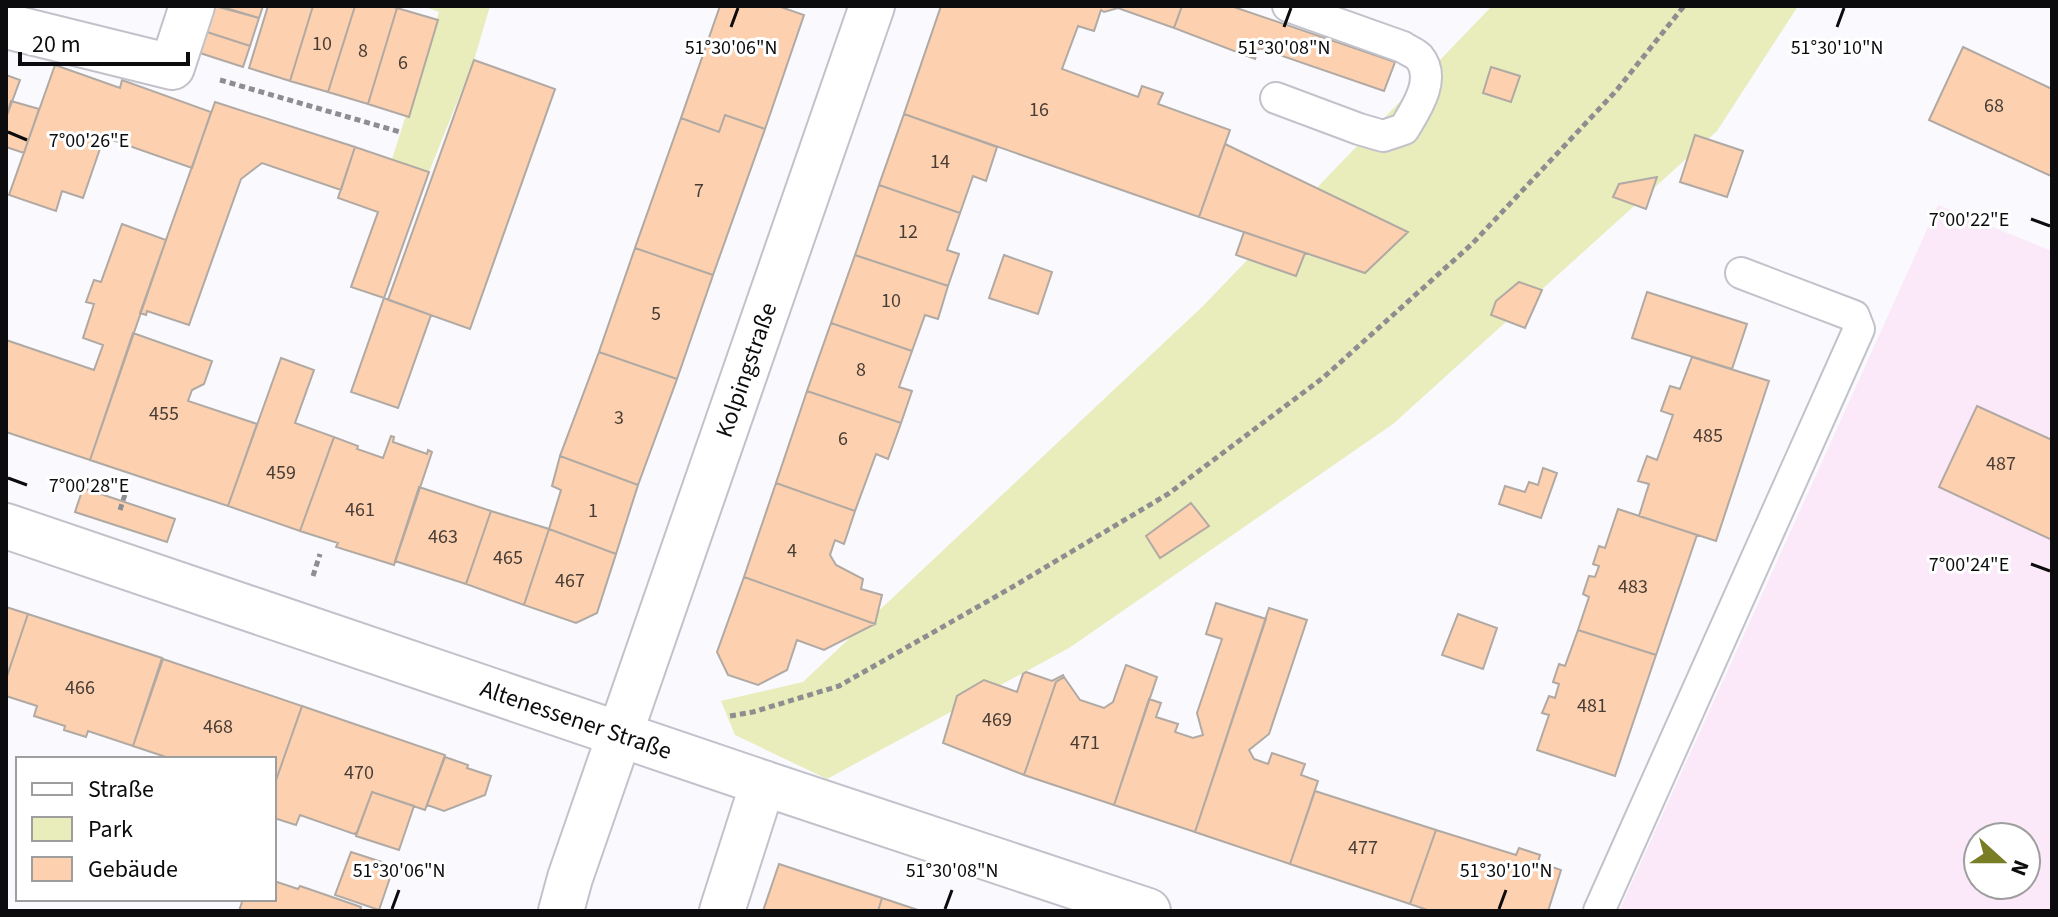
<svg xmlns="http://www.w3.org/2000/svg" width="2058" height="917" font-family="'Source Sans 3',sans-serif">
  <rect width="100%" height="100%" fill="#f9f9fe"/>
  <!-- education -->
  <path fill="#fbe9fa" fill-rule="evenodd" d="M1938 205 2052 251V911H1619ZM1978 837H2026V885H1978Z"/>
  <!-- green -->
  <path fill="#e8edbb" d="M423 6H490L474 60 429 172 392 159 439 12Z
    M1492 6H1798L1717 131 1393 424 1069 648 827 779 735 735 721 701 803 682 1202 307Z"/>
  <!-- building -->
  <path fill="#fdd1af" stroke="#b1a9a3" stroke-width="2" d="M215 6 259 18 250 46 207 32Z
    M219 6H263L259 18Z
    M268 6H313L290 81 249 68Z
    M313 6H355L328 92 290 81Z
    M355 6H390L397 8 368 104 328 92Z
    M720 6H778L804 15 765 129 725 115 719 132 681 118Z
    M941 6H1182L1174 28 1118 8 1104 12 1101 10 1094 31 1078 26 1062 69 1138 97 1142 86 1163 93 1158 104 1230 130 1199 217 904 114Z
    M1182 6H1231L1395 62 1384 91 1259 48 1255 59 1174 28Z
    M397 8 438 20 409 117 368 104Z
    M207 32 250 46 243 67 200 53Z
    M1963 47 2052 89 2051 176 1929 120Z
    M474 60 555 89 470 329 388 300Z
    M55 65 120 88 122 80 211 112 192 168 104 137 83 198 62 191 56 211 9 195Z
    M1491 67 1520 76 1511 102 1483 93Z
    M6 75 20 80 6 118Z
    M11 101 39 109 24 153 6 147V118Z
    M215 102 355 147 341 190 262 163 241 179 189 325 147 311 146 315 140 313Z
    M904 114 997 147 986 181 973 176 960 213 879 185Z
    M725 115 765 129 713 275 635 248 681 118 719 132Z
    M1695 135 1743 151 1727 197 1680 182Z
    M1225 144 1408 232 1365 273 1199 217Z
    M355 147 429 172 384 298 351 287 378 212 338 198Z
    M1657 177 1646 209 1613 197 1619 184Z
    M879 185 960 213 947 250 959 254 948 286 855 255Z
    M122 224 166 240 90 460 6 432V340L94 370 103 345 83 338 94 304 86 302 94 280 101 282Z
    M1244 232 1305 253 1296 276 1236 255Z
    M635 248 713 275 677 379 599 352Z
    M855 255 948 286 938 319 925 315 912 351 831 323Z
    M1004 255 1052 272 1038 314 989 298Z
    M1519 282 1542 290 1525 328 1491 315 1496 301Z
    M1647 292 1747 324 1732 369 1632 338Z
    M384 298 431 315 398 408 351 392Z
    M831 323 912 351 899 387 912 391 901 423 807 391Z
    M133 333 212 361 204 384 192 390 188 401 257 424 228 506 90 460Z
    M599 352 677 379 638 485 560 456Z
    M1692 357 1769 381 1716 541 1639 516 1649 484 1638 481 1647 456 1657 460 1673 415 1661 411 1670 386 1680 389Z
    M281 358 314 370 295 423 334 437 300 531 228 506Z
    M807 391 901 423 888 459 876 454 855 511 776 483Z
    M1977 406 2052 440V540L1939 487Z
    M391 436 394 437 393 442 427 454 428 450 432 452 394 565 336 547 338 543 300 531 334 437 358 446 357 449 383 458Z
    M560 456 638 485 616 554 549 529 561 490 552 486Z
    M1543 468 1557 473 1541 518 1499 504 1505 486 1525 492 1529 482 1538 485Z
    M776 483 855 511 844 544 835 540 830 555 836 565 863 579 861 589 882 595 875 624 744 577Z
    M419 487 491 511 466 584 395 561Z
    M83 488 175 519 167 542 75 512Z
    M1191 503 1209 526 1160 558 1146 536Z
    M1618 509 1697 535 1656 655 1578 630 1589 597 1583 594 1589 576 1595 577 1599 566 1593 564 1599 546 1605 548Z
    M491 511 549 529 524 605 466 584Z
    M549 529 616 554 597 613 576 623 524 605Z
    M744 577 875 624 824 650 797 640 787 670 758 685 728 675 717 652Z
    M1216 603 1266 619 1195 832 1114 805 1149 699 1161 703 1156 717 1178 724 1175 732 1193 738 1203 735 1197 713 1222 639 1206 634Z
    M6 607 28 614 6 679Z
    M1269 608 1307 620 1269 734 1249 750 1254 759 1268 764 1272 753 1305 764 1301 775 1318 781 1290 864 1195 832Z
    M28 614 162 658 133 746 88 731 86 737 64 730 65 726 34 716 37 706 6 696V679Z
    M1458 614 1497 628 1483 669 1442 655Z
    M1578 630 1656 655 1615 776 1537 750 1549 715 1542 713 1549 696 1555 698 1559 684 1553 682 1559 664 1565 666Z
    M163 659 302 706 274 786V759H172L133 746Z
    M1126 665 1157 677 1114 805 1024 775 1056 682 1064 677 1080 700 1104 708 1113 702Z
    M1026 672 1052 681 1063 675 1064 677 1056 682 1024 775 943 743 957 696 984 680 1017 692 1023 674Z
    M302 706 445 755 425 810 372 792 357 832 354 834 300 815 296 825 274 818V786Z
    M445 757 468 765 467 768 491 776 485 795 444 811 427 805Z
    M1315 791 1436 830 1410 904 1290 864Z
    M372 792 414 806 399 850 356 836Z
    M1436 830 1516 855 1519 848 1540 855 1538 862 1561 870 1548 911H1430L1410 904Z
    M351 852 394 866 379 910 335 895Z
    M779 864 882 898 878 911H763Z
    M274 881 298 889 300 886 361 907 360 911H239L243 899H274Z
    M882 898 921 911H878Z"/>
  <g fill="none" stroke-linecap="round" stroke-linejoin="round">
    <defs>
      <path id="service" d="M1276 98 1359 129 1383 136 1404 129C1416 109 1437 79 1419 57 1415 53 1407 50 1403 47L1288 6
        M1599 911 1859 329 1854 316 1741 273"/>
      <g id="minor">
        <path d="M6 26 172 67 192 6"/>
        <path id="s1" d="M6 526 763 783 1148 911"/>
        <path id="s2" d="M561 911 570 878 872 6"/>
        <path d="M722 911 763 783"/>
      </g>
    </defs>
    <!-- service casing -->
    <use href="#service" stroke="#c2c2cb" stroke-width="34"/>
    <!-- minor casing -->
    <use href="#minor" stroke="#c2c2cb" stroke-width="48"/>
    <!-- path -->
    <path stroke="#8e8e91" stroke-width="5" stroke-dasharray="6 4" stroke-linecap="butt" d="M220 80 400 132
      M120 510 127 488
      M313 576 320 554
      M730 716 753 712 839 686 1009 589 1168 494 1324 377 1472 244 1616 91 1684 6"/>
    <!-- service -->
    <use href="#service" stroke="#fff" stroke-width="30"/>
    <!-- minor -->
    <use href="#minor" stroke="#fff" stroke-width="44"/>
  </g>
  <!-- ticks -->
  <path fill="none" stroke="#0c0c0e" stroke-width="3" d="M731 27 738 8M1284 27 1291 8M1837 27 1844 8M8 132 27 140M2031 219 2050 226M8 478 27 485M2031 564 2050 571M392 909 399 890M945 909 952 890M1499 909 1506 890"/>
  <g text-anchor="middle" stroke-width="6" stroke-linejoin="round" paint-order="stroke">
    <!-- number labels -->
    <g font-size="20" fill="#483d36">
      <text x="322" y="50">10</text>
      <text x="363" y="57">8</text>
      <text x="403" y="69">6</text>
      <text x="1994" y="112">68</text>
      <text x="1039" y="116">16</text>
      <text x="940" y="168">14</text>
      <text x="699" y="197">7</text>
      <text x="908" y="238">12</text>
      <text x="891" y="307">10</text>
      <text x="656" y="320">5</text>
      <text x="861" y="376">8</text>
      <text x="164" y="420">455</text>
      <text x="619" y="424">3</text>
      <text x="1708" y="442">485</text>
      <text x="843" y="445">6</text>
      <text x="2001" y="470">487</text>
      <text x="281" y="479">459</text>
      <text x="360" y="516">461</text>
      <text x="593" y="517">1</text>
      <text x="443" y="543">463</text>
      <text x="792" y="557">4</text>
      <text x="508" y="564">465</text>
      <text x="570" y="587">467</text>
      <text x="1633" y="593">483</text>
      <text x="80" y="694">466</text>
      <text x="1592" y="712">481</text>
      <text x="997" y="726">469</text>
      <text x="218" y="733">468</text>
      <text x="1085" y="749">471</text>
      <text x="359" y="779">470</text>
      <text x="1363" y="854">477</text>
    </g>
    <!-- street labels -->
    <g font-size="24" fill="#0c0c0e" stroke="#fff">
      <text dy="8" stroke="none"><textPath href="#s2" startOffset="572">Kolpingstraße</textPath></text>
      <text dy="8" stroke="none"><textPath href="#s1" startOffset="602">Altenessener Straße</textPath></text>
    </g>
  </g>
  <g font-size="20" text-anchor="middle" fill="#0c0c0e" stroke="#fff" stroke-width="6" stroke-linejoin="round" paint-order="stroke">
    <text x="731" y="54">51°30'06"N</text>
    <text x="1284" y="54">51°30'08"N</text>
    <text x="1837" y="54">51°30'10"N</text>
    <text x="89" y="147">7°00'26"E</text>
    <text x="1969" y="226">7°00'22"E</text>
    <text x="89" y="492">7°00'28"E</text>
    <text x="1969" y="571">7°00'24"E</text>
    <text x="399" y="877">51°30'06"N</text>
    <text x="952" y="877">51°30'08"N</text>
    <text x="1506" y="877">51°30'10"N</text>
  </g>
  <!-- border -->
  <rect width="2058" height="917" fill="none" stroke="#0c0c0e" stroke-width="16"/>
  <!-- legend -->
  <rect x="16" y="757" width="260" height="144" fill="#ffffff" stroke="#9e9e9f" stroke-width="2"/>
  <rect x="32" y="783" width="40" height="12" fill="#ffffff" stroke="#9e9e9f" stroke-width="2"/>
  <text x="88" y="797" font-size="24" fill="#0c0c0e">Straße</text>
  <rect x="32" y="817" width="40" height="24" fill="#e8edbb" stroke="#9e9e9f" stroke-width="2"/>
  <text x="88" y="837" font-size="24" fill="#0c0c0e">Park</text>
  <rect x="32" y="857" width="40" height="24" fill="#fdd1af" stroke="#9e9e9f" stroke-width="2"/>
  <text x="88" y="877" font-size="24" fill="#0c0c0e">Gebäude</text>
  <!-- north arrow -->
  <g transform="translate(2002 861) rotate(111)"><circle r="38" fill="#ffffff" stroke="#9e9e9f" stroke-width="2"/>
  <path d="M0-6L14 30L0 20L-14 30Z" fill="#797d26"/>
  <text y="-12" font-size="22" font-weight="bold" text-anchor="middle" fill="#0c0c0e">N</text>
  </g>
  <!-- scale -->
  <path d="M20 52v12h168v-12" fill="none" stroke="#0c0c0e" stroke-width="4"/>
  <text x="32" y="52" font-size="24" fill="#0c0c0e" stroke="#ffffff" stroke-width="6" paint-order="stroke">20 m</text>
</svg>
